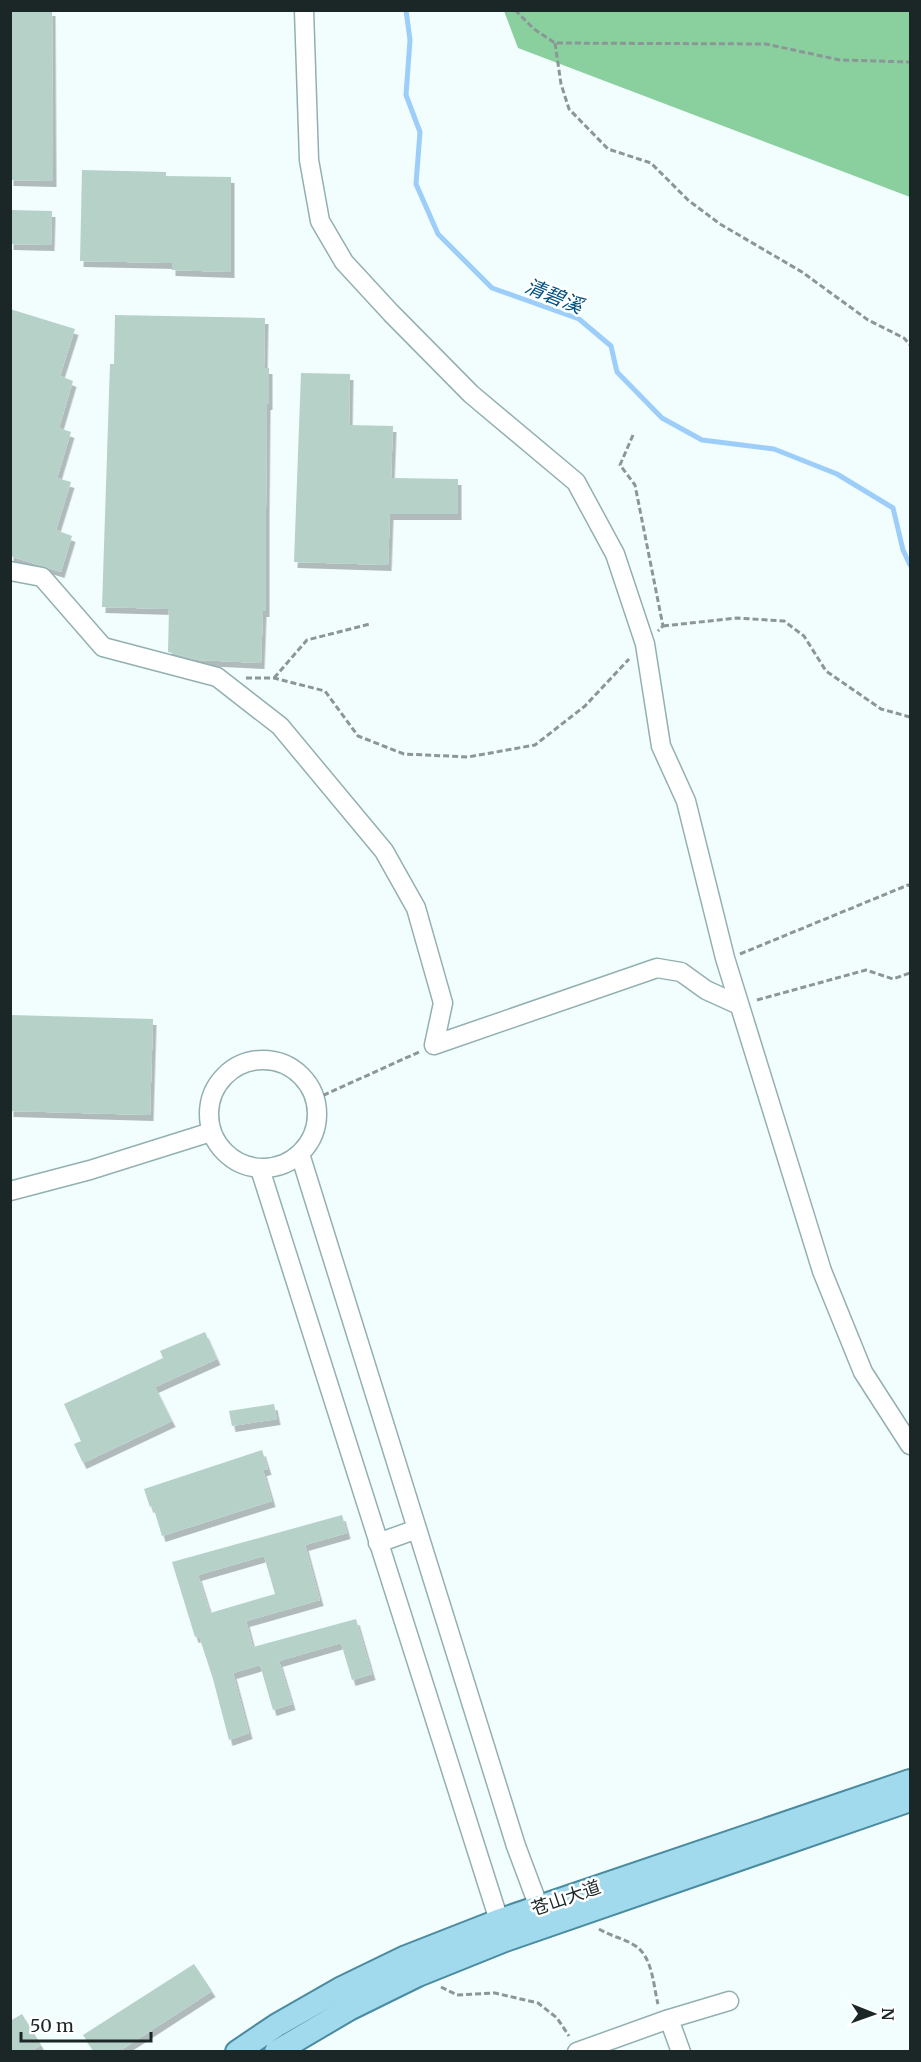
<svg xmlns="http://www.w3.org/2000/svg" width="921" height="2062" font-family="Merriweather,'Noto Sans SC',serif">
  <defs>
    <filter id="shadow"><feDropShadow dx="3.5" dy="6" stdDeviation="0" flood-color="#0004"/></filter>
  </defs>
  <rect width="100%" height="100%" fill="#f2fdfe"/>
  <!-- forest -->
  <path fill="#8ad09e" d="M504 11H910V197L518 48Z"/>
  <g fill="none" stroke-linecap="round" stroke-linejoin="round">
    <!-- stream -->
    <path stroke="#9ccef9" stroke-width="5" d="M406 10 410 40 406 95 420 132 416 184 438 234 492 288 579 319 611 346 617 372 662 418 702 440 774 449 837 474 893 508 903 550 910 565"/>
  </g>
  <!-- building -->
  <path fill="#b5d1c8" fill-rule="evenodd" filter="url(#shadow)" d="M10 10H52L53 181 10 180Z
    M82 170 166 172V176L231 177V272L172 270V263L80 261Z
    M10 210 52 211 51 245 10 244Z
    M10 309 75 329 60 376 73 381 59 428 71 432 57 478 71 482 56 530 72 536 61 572 10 556Z
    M115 315 265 318 264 368H269V404H267L266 508V611H263L261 663 198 660 168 652 169 609 102 607 110 364H114Z
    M301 373 350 374 349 425 393 426 391 478 458 479V514H390L388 565 294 562Z
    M10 1015 153 1019 150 1115 10 1111Z
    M205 1332 217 1359 155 1387 172 1421 83 1463 74 1444 81 1441 64 1404 163 1358 160 1351Z
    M274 1404 277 1419 232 1426 229 1411Z
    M262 1450 268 1469 263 1470 272 1501 162 1536 153 1506 150 1507 144 1489Z
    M342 1515 347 1533 305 1545 320 1600 246 1621 253 1647 356 1619 372 1674 352 1680 341 1643 279 1661 292 1704 273 1710 260 1665 233 1673 249 1733 229 1740 213 1679 199 1636 195 1637 172 1562ZM264 1556 275 1594 210 1613 198 1575Z
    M194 1964 212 1991 118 2052H94L83 2035Z
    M22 2014 41 2045 30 2052H10V2021Z"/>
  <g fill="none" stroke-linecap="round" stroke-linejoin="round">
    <defs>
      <path id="minor" d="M304 10 309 160 320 221 344 262 391 313 471 394 576 482 615 554 645 644 661 746 686 801 725 958 822 1271 863 1372 910 1445
        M10 571 42 577 103 647 217 677 280 726 384 851 416 908 443 1003 434 1045
        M434 1045 657 968 681 972 706 990 739 1005
        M209 1114a54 54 0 1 1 108 0a54 54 0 1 1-108 0Z
        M300 1154 516 1846 543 1918
        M260 1169 503 1933
        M10 1191 90 1170 211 1132
        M378 1543 417 1529
        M669 2019 681 2052
        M577 2052 669 2019 729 2001"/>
      <path id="major" d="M237 2052 277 2025 340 1989 406 1957 498 1921 910 1781
        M276 2052 349 2009 418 1975 505 1940 910 1800"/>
    </defs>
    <!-- minor casing -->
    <use href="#minor" stroke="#93b0b1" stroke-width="21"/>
    <!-- major casing -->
    <use href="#major" stroke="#4a8ba0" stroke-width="26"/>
    <!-- path -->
    <path stroke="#8b9697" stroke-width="3" stroke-dasharray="6 3" stroke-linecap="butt" d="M515 10 534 29 555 43 766 44 840 60 910 62
      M555 43 561 84 569 109 608 149 651 163 688 200 720 224 802 272 868 320 904 338 910 345
      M633 435 620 465 635 485 663 626 658 631
      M663 626 737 618 784 621 804 636 826 671 881 709 910 717
      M246 678H274L325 691 358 736 404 754 468 757 535 745 585 706 629 659
      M274 678 307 640 370 624
      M740 954 908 885 910 886
      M757 1000 866 970 893 979 910 973
      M315 1099 419 1052
      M599 1929C610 1936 623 1938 634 1945 653 1956 653 1985 658 2004
      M441 1987 457 1995 495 1993 538 2003 557 2018 569 2036"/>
    <!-- minor -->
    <use href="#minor" stroke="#fff" stroke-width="18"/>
    <!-- major -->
    <use href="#major" stroke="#a1daed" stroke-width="22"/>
  </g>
  <g text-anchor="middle" stroke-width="5" stroke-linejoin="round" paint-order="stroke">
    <!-- street labels -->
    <g font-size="18" fill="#1b2626" stroke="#fff">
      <text transform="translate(566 1898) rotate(-19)" y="6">苍山大道</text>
    </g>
    <!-- water labels -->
    <g font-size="20" font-style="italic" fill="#015080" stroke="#fff">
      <text transform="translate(554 296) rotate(22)" y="7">清碧溪</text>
    </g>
  </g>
  <!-- border -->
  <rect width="921" height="2062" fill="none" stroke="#1b2626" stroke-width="24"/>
  <!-- north arrow -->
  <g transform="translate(873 2014) rotate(91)" stroke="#ffffff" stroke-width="4.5" paint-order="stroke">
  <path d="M0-4.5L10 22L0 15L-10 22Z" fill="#1b2626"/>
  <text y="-9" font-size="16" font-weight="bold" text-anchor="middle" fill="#1b2626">N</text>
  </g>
  <!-- scale -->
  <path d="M21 2032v9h130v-9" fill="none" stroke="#1b2626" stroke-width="3"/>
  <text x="30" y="2032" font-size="18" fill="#1b2626" stroke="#ffffff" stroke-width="4.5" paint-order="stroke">50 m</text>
</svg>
